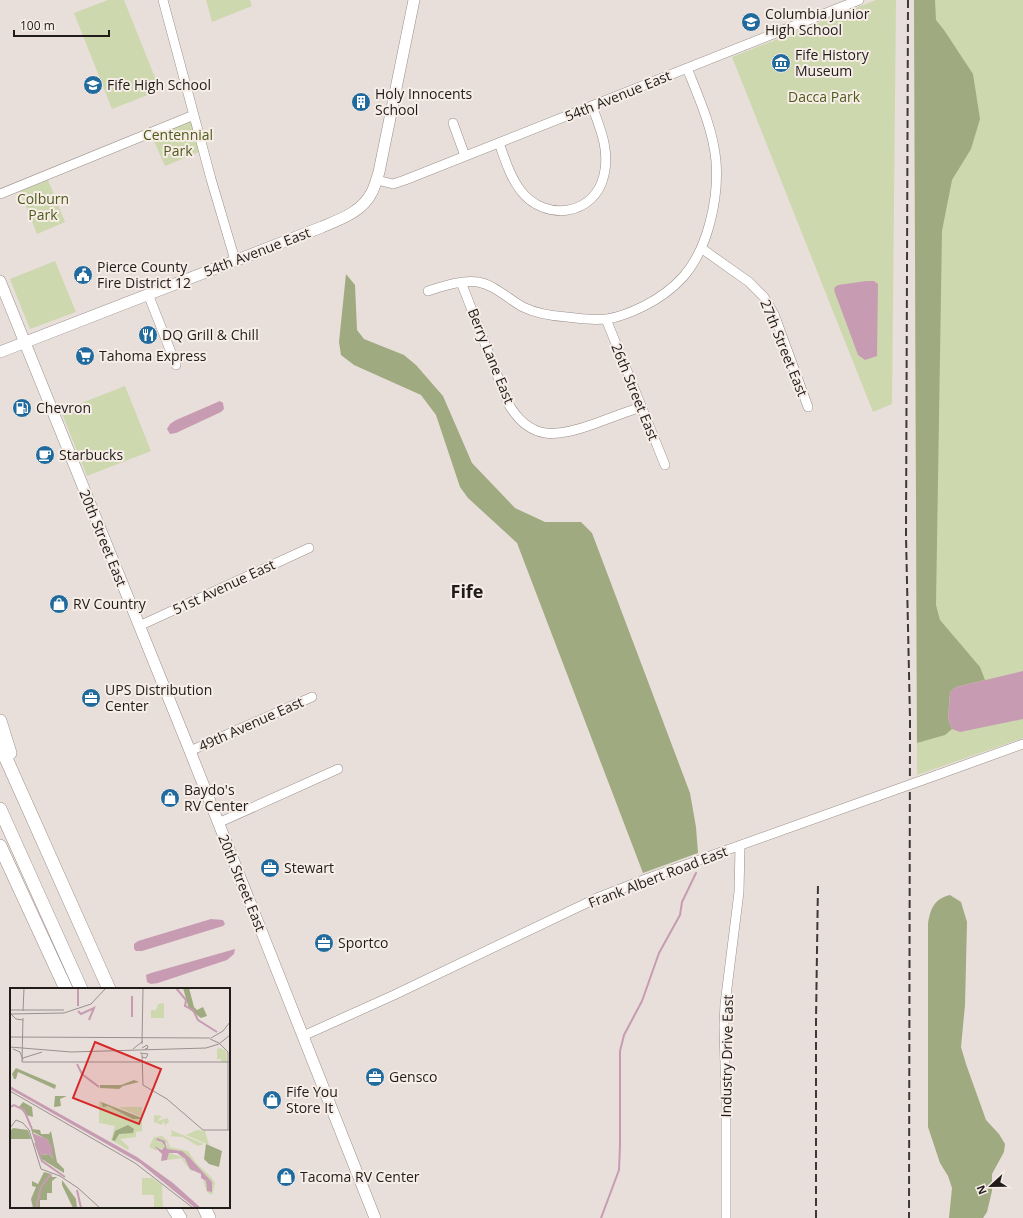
<svg xmlns="http://www.w3.org/2000/svg" width="1023" height="1218" font-family="'Open Sans',sans-serif">
  <rect width="100%" height="100%" fill="#e9dfda"/>
  <!-- green -->
  <path fill="#cdd8ae" d="M108 0H124L160 90 112 109 74 13Z
    M206 0H250L252 6 212 22Z
    M876 0H896L892 404 873 412 732 57Z
    M914 0H1023V738L917 775Z
    M193 120 199 152 165 166 152 137Z
    M48 180 65 222 37 234 20 191Z
    M55 261 76 312 30 329 10 279Z
    M125 386 151 451 87 476 61 411Z"/>
  <!-- forest -->
  <path fill="#9faa80" d="M914 0H935L936 20 944 30 973 74 980 119 971 149 952 180 942 231 936 605 940 620 980 667 985 680 956 687 950 692 948 719 952 729 945 735 917 743Z
    M346 274 355 285 357 330 364 339 404 355 416 365 443 396 472 463 515 508 545 522H581L592 533 690 793 696 827 698 853 643 873 517 543 468 498 460 487 436 415 421 395 354 365 341 355 339 342Z
    M950 895 961 902 967 922 965 1005 961 1047 966 1064 986 1120 999 1134 1005 1144 1004 1152 992 1174V1191L987 1212 983 1218H949L952 1188 948 1176 940 1163 928 1127V923C931 908 934 899 950 895Z"/>
  <!-- water -->
  <path fill="#c79cb3" d="M866 281H874L878 284 877 356 865 360 858 355 834 290 835 287 838 285Z
    M220 401 223 403 224 409 221 412 176 433 170 434 167 429 170 424 176 420Z
    M1023 671V719L960 732 952 729 948 719 950 692 956 687Z
    M211 919 223 920 225 924 223 926 142 951H136L134 949V944L138 941Z
    M235 949 234 954 227 960 158 983 151 984 147 982 146 975 151 973Z"/>
  <g fill="none" stroke-linecap="round" stroke-linejoin="round">
    <!-- stream -->
    <path stroke="#c79cb3" stroke-width="2" d="M601 1218 619 1170 620 1145V1051L624 1035 642 1001 659 953 680 915 682 902 696 873"/>
    <defs>
      <path id="minor" d="M163 0 211 179 235 260
        M453 123 465 156
        M499 143C505 159 510 177 521 191 545 222 595 216 604 175 610 150 600 128 592 106
        M377 180 393 184 405 180 859 0
        M0 194 194 115
        M701 248 749 282 764 297 774 314 808 407
        M461 282 508 403C530 442 557 437 594 424 610 418 626 412 641 407
        M428 291C444 286 461 280 478 282 495 285 508 299 523 307 537 314 552 316 567 317 580 319 594 320 607 319 620 317 632 312 644 306 658 299 672 289 683 277 708 249 719 198 716 161 713 129 699 98 687 68
        M148 294 176 365
        M606 319 665 465
        M139 626 309 548
        M190 751 312 697
        M937 775 1023 744
        M218 823 338 769
        M303 1036 394 995 597 898 646 879 878 796
        M726 1218V1101L724 1026 725 1004 739 892 740 846"/>
      <path id="major" d="M0 281 190 751 375 1218
        M0 352 322 227C341 219 362 212 372 192 375 186 377 178 379 172L414 0"/>
      <path id="highway" d="M0 721 10 753
        M0 745 109 989
        M0 809 81 989
        M0 846 66 989
        M173 1207 180 1218
        M204 1207 209 1218"/>
    </defs>
    <!-- minor casing -->
    <use href="#minor" stroke="#998f8a" stroke-width="10"/>
    <!-- major casing -->
    <use href="#major" stroke="#998f8a" stroke-width="12"/>
    <!-- highway casing -->
    <use href="#highway" stroke="#998f8a" stroke-width="14"/>
    <!-- minor -->
    <use href="#minor" stroke="#fff" stroke-width="9"/>
    <!-- major -->
    <use href="#major" stroke="#fff" stroke-width="11"/>
    <!-- highway -->
    <use href="#highway" stroke="#fff" stroke-width="13"/>
    <!-- rail -->
    <path stroke="#3e3a38" stroke-width="2" stroke-dasharray="8 4" stroke-linecap="butt" d="M908 0 906 536 910 719 909 1218
      M816 1218V1020L818 883"/>
    <defs>
      <path id="minor-bridge" d="M878 796 937 775"/>
    </defs>
    <!-- minor-bridge casing -->
    <use href="#minor-bridge" stroke="#998f8a" stroke-width="10" stroke-linecap="butt"/>
    <!-- minor-bridge -->
    <use href="#minor-bridge" stroke="#fff" stroke-width="9"/>
  </g>
  <!-- icons -->
  <defs>
    <symbol id="school-disc" viewBox="-11 -11 22 22"><circle r="9.5" fill="#206a9d" stroke="#f7ede7"/><path d="M0-5L7-2L0 1L-7-2ZM-4 1L0 2.5L4 1V4Q0 6-4 4Z" fill="#fff"/></symbol>
    <symbol id="museum-disc" viewBox="-11 -11 22 22"><circle r="9.5" fill="#206a9d" stroke="#f7ede7"/><path d="M0-6L6-3V-2H-6V-3ZM-5-1h2V3h-2ZM-1-1h2V3h-2ZM3-1h2V3H3ZM-6 4H6V6H-6Z" fill="#fff"/></symbol>
    <symbol id="building-disc" viewBox="-11 -11 22 22"><circle r="9.5" fill="#206a9d" stroke="#f7ede7"/><path d="M-4-6H4V6H1V3H-1V6H-4ZM-2.5-4.3h1.7v1.8h-1.7ZM.8-4.3h1.7v1.8H.8ZM-2.5-1h1.7V.8h-1.7ZM.8-1h1.7V.8H.8Z" fill="#fff"/></symbol>
    <symbol id="civic-disc" viewBox="-11 -11 22 22"><circle r="9.5" fill="#206a9d" stroke="#f7ede7"/><path d="M-.6-6.5H3V-4.5H.6V-3L4-1V1h2V6H-6V1h2V-1L-.6-3ZM-1.2 2.5V6h2.4V2.5Z" fill="#fff"/></symbol>
    <symbol id="restaurant-disc" viewBox="-11 -11 22 22"><circle r="9.5" fill="#206a9d" stroke="#f7ede7"/><path d="M-5-6h1v4h1v-4h1v4h1v-4h1v5L-1.5 .5V6h-2V.5L-5-1ZM5-6V6H3V1.5H1.5Q1.5-4 5-6Z" fill="#fff"/></symbol>
    <symbol id="supermarket-disc" viewBox="-11 -11 22 22"><circle r="9.5" fill="#206a9d" stroke="#f7ede7"/><path d="M-6-5.5h2.5l.6 2H6L4.5 2H-2.5L-4.4-4H-6ZM-1.5 3.2a1.3 1.3 0 1 0 .1 0ZM3 3.2a1.3 1.3 0 1 0 .1 0Z" fill="#fff"/></symbol>
    <symbol id="fuel-disc" viewBox="-11 -11 22 22"><circle r="9.5" fill="#206a9d" stroke="#f7ede7"/><path d="M-5.5-6h7V0h2V4h1.3V-2.5L3-4.5l.8-.8L6-3V5H2.5V1h-1V6h-7ZM-4.2-4.7v3.2H.2V-4.7Z" fill="#fff"/></symbol>
    <symbol id="cafe-disc" viewBox="-11 -11 22 22"><circle r="9.5" fill="#206a9d" stroke="#f7ede7"/><path d="M-5.5-4.5H6V0H3Q3 3.5 0 3.5H-2.5Q-5.5 3.5-5.5 0ZM3-3.2v2h1.7v-2ZM-6 4.5H4V6H-6Z" fill="#fff"/></symbol>
    <symbol id="shop-disc" viewBox="-11 -11 22 22"><circle r="9.5" fill="#206a9d" stroke="#f7ede7"/><path d="M-5-2.5h2.3a2.7 3.5 0 0 1 5.4 0H5L5.5 6h-11ZM-1.5-2.5h3a1.5 2.3 0 0 0-3 0Z" fill="#fff"/></symbol>
    <symbol id="office-disc" viewBox="-11 -11 22 22"><circle r="9.5" fill="#206a9d" stroke="#f7ede7"/><path d="M-6-3h4V-5.5h4V-3h4V5H-6ZM-1-4.5V-3h2v-1.5ZM-6 0V1H6V0Z" fill="#fff"/></symbol>
  </defs>
  <g fill-rule="evenodd">
    <use href="#school-disc" x="740" y="11" width="22" height="22"/>
    <use href="#museum-disc" x="770" y="52" width="22" height="22"/>
    <use href="#school-disc" x="82" y="74" width="22" height="22"/>
    <use href="#building-disc" x="350" y="91" width="22" height="22"/>
    <use href="#civic-disc" x="72" y="264" width="22" height="22"/>
    <use href="#restaurant-disc" x="137" y="324" width="22" height="22"/>
    <use href="#supermarket-disc" x="74" y="345" width="22" height="22"/>
    <use href="#fuel-disc" x="11" y="397" width="22" height="22"/>
    <use href="#cafe-disc" x="34" y="444" width="22" height="22"/>
    <use href="#shop-disc" x="48" y="593" width="22" height="22"/>
    <use href="#office-disc" x="80" y="687" width="22" height="22"/>
    <use href="#shop-disc" x="159" y="787" width="22" height="22"/>
    <use href="#office-disc" x="259" y="857" width="22" height="22"/>
    <use href="#office-disc" x="313" y="932" width="22" height="22"/>
    <use href="#office-disc" x="364" y="1066" width="22" height="22"/>
    <use href="#shop-disc" x="261" y="1089" width="22" height="22"/>
    <use href="#shop-disc" x="275" y="1166" width="22" height="22"/>
  </g>
  <g text-anchor="middle" stroke-width="4" stroke-linejoin="round" paint-order="stroke">
    <!-- poi labels -->
    <g font-size="14" fill="#1f1c1a" stroke="#f7ede7" text-anchor="start">
      <text x="765" y="19">Columbia Junior<tspan x="765" dy="16">High School</tspan></text>
      <text x="795" y="60">Fife History<tspan x="795" dy="16">Museum</tspan></text>
      <text x="107" y="90">Fife High School</text>
      <text x="375" y="99">Holy Innocents<tspan x="375" dy="16">School</tspan></text>
      <text x="97" y="272">Pierce County<tspan x="97" dy="16">Fire District 12</tspan></text>
      <text x="162" y="340">DQ Grill &amp; Chill</text>
      <text x="99" y="361">Tahoma Express</text>
      <text x="36" y="413">Chevron</text>
      <text x="59" y="460">Starbucks</text>
      <text x="73" y="609">RV Country</text>
      <text x="105" y="695">UPS Distribution<tspan x="105" dy="16">Center</tspan></text>
      <text x="184" y="795">Baydo's<tspan x="184" dy="16">RV Center</tspan></text>
      <text x="284" y="873">Stewart</text>
      <text x="338" y="948">Sportco</text>
      <text x="389" y="1082">Gensco</text>
      <text x="286" y="1097">Fife You<tspan x="286" dy="16">Store It</tspan></text>
      <text x="300" y="1182">Tacoma RV Center</text>
    </g>
    <!-- street labels -->
    <g font-size="14" fill="#1f1c1a" stroke="#f7ede7">
      <text transform="translate(618 96) rotate(-22)" y="5">54th Avenue East</text>
      <text transform="translate(257 252) rotate(-21)" y="5">54th Avenue East</text>
      <text transform="translate(784 348) rotate(68)" y="5">27th Street East</text>
      <text transform="translate(491 356) rotate(68)" y="5">Berry Lane East</text>
      <text transform="translate(635 392) rotate(68)" y="5">26th Street East</text>
      <text transform="translate(103 538) rotate(68)" y="5">20th Street East</text>
      <text transform="translate(224 587) rotate(-25)" y="5">51st Avenue East</text>
      <text transform="translate(251 724) rotate(-24)" y="5">49th Avenue East</text>
      <text transform="translate(658 877) rotate(-21)" y="5">Frank Albert Road East</text>
      <text transform="translate(242 883) rotate(68)" y="5">20th Street East</text>
      <text transform="translate(727 1056) rotate(-89)" y="5">Industry Drive East</text>
    </g>
    <!-- park labels -->
    <g font-size="14" fill="#4e5b1b" stroke="#f7ede7">
      <text x="824" y="102">Dacca Park</text>
      <text x="178" y="140">Centennial<tspan x="178" dy="16">Park</tspan></text>
      <text x="43" y="204">Colburn<tspan x="43" dy="16">Park</tspan></text>
    </g>
    <!-- district labels -->
    <g font-size="18" font-weight="bold" fill="#1f1c1a" stroke="#f7ede7">
      <text x="467" y="598">Fife</text>
    </g>
  </g>
  <!-- overview -->
  <g transform="translate(10 988)">
    <rect width="220" height="220" fill="#e9dfda"/>
    <path d="M154 15V30H141V22H146L148 16ZM210 60 216 63 217 74H211V71H207V61ZM89 113 132 130V143L126 144V149L110 151 119 159 118 162 101 152 105 138 89 135ZM110 119H132V129L110 120ZM144 127 152 128 147 133 158 130 159 134 155 137 153 133 152 137 144 134ZM161 142 194 156 188 158 173 149 158 148 162 147ZM187 142 195 143 199 157 176 147ZM152 148 158 153 160 159 178 163 186 175 201 189 205 195 202 207 197 204 193 192 196 193 197 200 202 202V194L172 163 157 161V155L147 150 146 152 154 155 155 161 147 160V163L139 159 144 149ZM159 165 172 169 182 181 187 183H181L171 170 157 172ZM132 190H142L152 197 153 220H144V207H132Z" fill="#cdd8ae"/>
    <path d="M173 0H179L184 19 187 22 193 19 197 28 191 30 179 21ZM6 80 46 97 45 101 8 84 6 91H4L2 86ZM124 92 129 94 113 98 109 101 90 100V97H111ZM45 108H57L50 111 51 118 44 119ZM13 114 22 119 23 129 16 127 9 119ZM91 114 132 130V131H123L98 118 93 119ZM118 137 124 141 123 145 109 146 105 153 102 152 105 143ZM3 140 18 142 21 151H1L0 143ZM21 141 30 142 31 146H39L41 143 47 174 54 181V185L30 170ZM23 144 38 152 43 171 39 166 31 167ZM196 156 212 163 209 179 199 176 194 171ZM34 184 41 186 42 189H47L42 193V205H37V212H30V220H23L21 211 26 199 22 198V193L28 196ZM52 192 66 211 67 220H63L52 197Z" fill="#9faa80" fill-rule="evenodd"/>
    <path d="M0 98 127 169 163 195 191 220H185L130 175 0 101ZM22 145 37 151 42 159 43 171 39 166 31 167ZM147 150 155 153 157 161 172 163 179 169 202 194V204L197 203 196 193 191 190V186L180 181 175 171 167 165H159L157 172 151 173 152 166 144 158 152 162 155 158 152 154 146 152Z" fill="#c79cb3"/>
    <path fill="none" stroke="#c79cb3" stroke-width="2" d="M166 0 176 12 175 18 183 22 188 32 207 44M122 8V29M68 18V0M68 23 71 26 84 20 79 32M67 76 72 86 89 99M0 119 4 117 14 122 22 141M25 155 32 173 55 189M67 202 71 220M26 220 31 199 41 186"/>
    <path fill="none" stroke="#98918d" stroke-width="1" d="M0 22H54M13 23 14 0M0 26 54 25 81 16 96 0M1 26 6 31 13 32M13 30 12 74H220M0 49 200 50M201 50 213 43 220 34M200 51 209 55 218 64V142M132 56 133 0M0 59 61 64 196 60 209 56 220 47M132 60 137 57 138 60 135 61M3 61 10 64 13 72M123 61 133 53M130 65 138 66 136 70 132 69M132 66 133 97 157 111 193 142H220M13 70 32 64M0 103 125 175 183 220M0 140 6 132 13 135 19 142 31 181 50 188 68 200 90 220"/>
    <path fill="#d62828" fill-opacity="0.15" stroke="#d62828" stroke-width="2" d="M85 54 151 81 129 136 63 110Z"/>
    <rect width="220" height="220" fill="none" stroke="#1f1c1a" stroke-width="2"/>
  </g>
  <!-- north arrow -->
  <g transform="translate(991 1186) rotate(248)" stroke="#f7ede7" stroke-width="3" paint-order="stroke">
  <path d="M0-3L7 15L0 10L-7 15Z" fill="#1f1c1a"/>
  <text y="-6" font-size="11" font-weight="bold" text-anchor="middle" fill="#1f1c1a">N</text>
  </g>
  <!-- scale -->
  <path d="M14 30v6h95v-6" fill="none" stroke="#1f1c1a" stroke-width="2"/>
  <text x="20" y="30" font-size="12" fill="#1f1c1a" stroke="#f7ede7" stroke-width="3" paint-order="stroke">100 m</text>
</svg>
